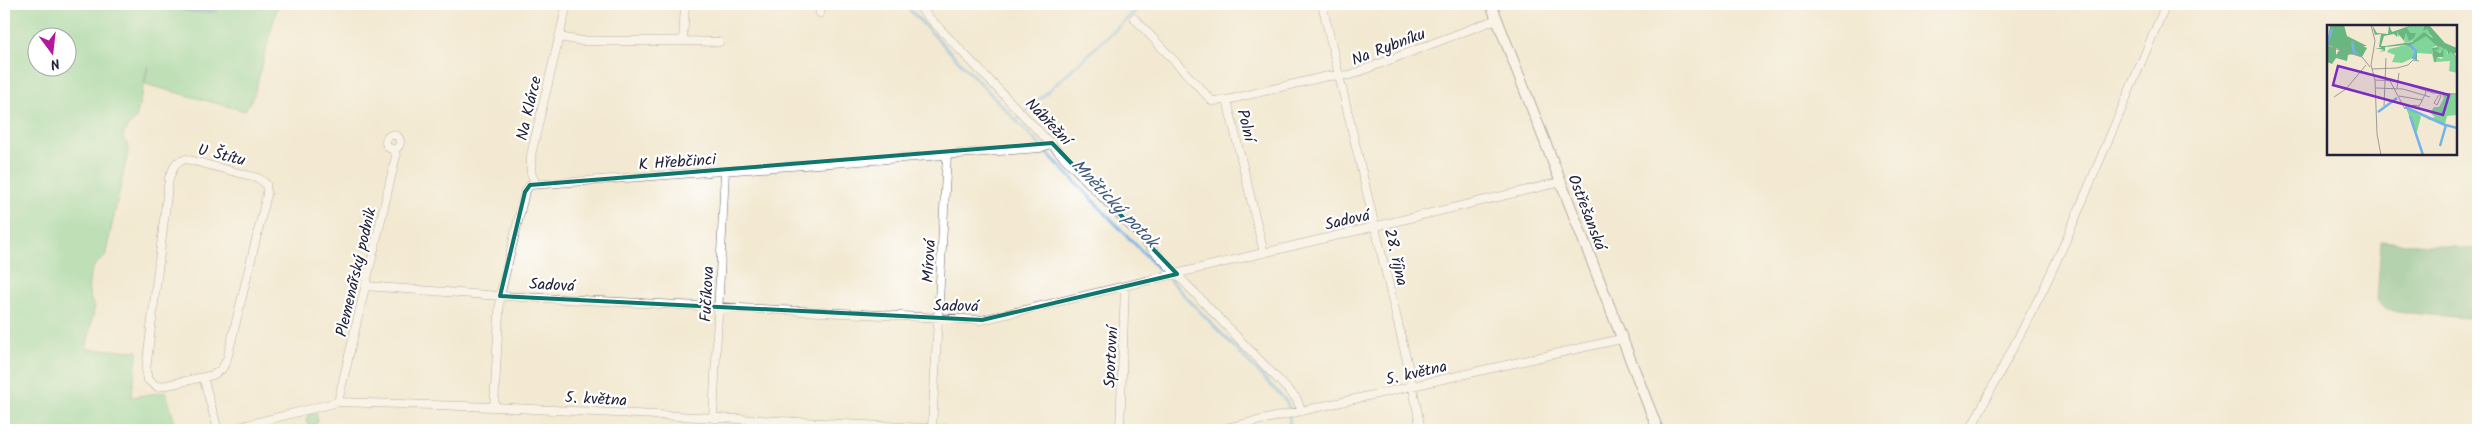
<svg xmlns="http://www.w3.org/2000/svg" width="2482" height="434" font-family="Kalam,sans-serif">
  <rect width="100%" height="100%" fill="#fff"/>
  <filter id="ink" filterUnits="userSpaceOnUse"><feTurbulence type="fractalNoise" baseFrequency=".02" numOctaves="2"/><feDisplacementMap in="SourceGraphic" scale="10" xChannelSelector="R" yChannelSelector="G"/><feConvolveMatrix kernelMatrix="1 2 1 2 8 2 1 2 1" color-interpolation-filters="sRGB"/></filter>
  <filter id="wash" filterUnits="userSpaceOnUse"><feTurbulence type="fractalNoise" baseFrequency=".0096" numOctaves="4" result="noise"/><feDisplacementMap in="SourceGraphic" scale="20" xChannelSelector="R" yChannelSelector="G"/><feGaussianBlur stdDeviation="1.12" result="paint"/><feColorMatrix in="noise" values="0 0 0 0 0 0 0 0 0 0 0 0 0 0 0 0 0 1.4 0 .05"/><feComposite in="paint" operator="in"/></filter>
  <g filter="url(#wash)">
    <rect width="100%" height="100%" fill="#f3e9d2"/>
    <!-- green -->
    <path fill="#81d598" stroke="#527c6a" fill-rule="evenodd" d="M4 4H278L254 95 245 111 145 84 148 65 136 119 128 126 122 137 129 147 105 257C102 260 97 262 95 265 88 275 85 297 95 305L86 349 138 351 131 397 166 392 177 430H4ZM38 38H68V68H38Z
      M316 412 318 422 312 426 308 425 306 420 309 414Z"/>
    <!-- forest -->
    <path fill="#68b680" stroke="#456c5e" d="M2381 241 2478 249V319L2397 312 2382 307 2377 300Z"/>
    <!-- water -->
    <path fill="#73b3e6" stroke="#4a6a90" d="M171 4H218L217 11C206 14 179 13 171 4Z"/>
    <g fill="none" stroke-linecap="round" stroke-linejoin="round">
      <!-- stream -->
      <path stroke="#73b3e6" stroke-width="3" d="M904 4 1286 401 1289 408 1290 430
        M1017 120 1143 4"/>
    </g>
  </g>
  <g filter="url(#ink)">
    <g fill="none" stroke-linecap="round" stroke-linejoin="round">
      <defs>
        <path id="minor" d="M820 4V13
          M916 4 1296 398 1302 411
          M1322 4 1411 378 1421 430
          M1134 18 1212 101 1227 100 1264 253
          M559 37 582 41H683L685 4
          M683 41 719 42
          M1227 100 1328 76 1350 75 1497 19
          M386 142a7 7 0 1 1 14 0a7 7 0 1 1-14 0Z
          M186 159 258 178 266 184 267 194 227 359 222 369 213 375 158 387 148 380 146 370 169 178 176 163Z
          M536 184 531 173V155L567 4
          M365 286 500 296 982 320 1561 182
          M203 377 218 430
          M338 402 396 156 394 149
          M494 407 500 296 525 192 530 185 1040 148 1052 143
          M713 418 725 171
          M932 428 947 155
          M227 430 338 402 494 407 967 430
          M1120 430 1125 286
          M1217 430 1621 339
          M1970 430 2043 290 2066 240 2166 4"/>
        <path id="tertiary" d="M1491 4 1658 430"/>
      </defs>
      <!-- minor casing -->
      <use href="#minor" stroke="#6b6870" stroke-width="9"/>
      <!-- tertiary casing -->
      <use href="#tertiary" stroke="#6b6870" stroke-width="12"/>
      <!-- minor -->
      <use href="#minor" stroke="#fff" stroke-width="8"/>
      <!-- tertiary -->
      <use href="#tertiary" stroke="#fff" stroke-width="10"/>
    </g>
  </g>
  <!-- marked area -->
  <path d="M0 0H2482V434H0ZM1052 143 1177 274 982 320 500 296 525 192 530 185Z" fill="#f3e9d2" fill-opacity=".55" fill-rule="evenodd"/>
  <path fill="none" stroke="#0f766e" stroke-width="4" stroke-linejoin="round" d="M1052 143 1177 274 982 320 500 296 525 192 530 185Z"/>
  <g text-anchor="middle" stroke-width="4.5" stroke-linejoin="round" paint-order="stroke">
    <!-- street labels -->
    <g font-size="16" fill="#22223b" stroke="#fff">
      <text transform="translate(1388 46) rotate(-21)" y="6">Na Rybníku</text>
      <text transform="translate(528 108) rotate(-77)" y="6">Na Klárce</text>
      <text transform="translate(1049 121) rotate(46)" y="6">Nábřežní</text>
      <text transform="translate(1247 125) rotate(76)" y="6">Polní</text>
      <text transform="translate(222 154) rotate(14)" y="6">U Štítu</text>
      <text transform="translate(677 161) rotate(-4)" y="6">K Hřebčinci</text>
      <text transform="translate(1588 212) rotate(69)" y="6">Ostřešanská</text>
      <text transform="translate(1347 219) rotate(-13)" y="6">Sadová</text>
      <text transform="translate(1397 257) rotate(77)" y="6">28. října</text>
      <text transform="translate(928 261) rotate(-87)" y="6">Mírová</text>
      <text transform="translate(355 272) rotate(-77)" y="6">Plemenářský podnik</text>
      <text transform="translate(552 284) rotate(3)" y="6">Sadová</text>
      <text transform="translate(706 294) rotate(-87)" y="6">Fučíkova</text>
      <text transform="translate(956 305) rotate(1)" y="6">Sadová</text>
      <text transform="translate(1110 357) rotate(-87)" y="6">Sportovní</text>
      <text transform="translate(1416 372) rotate(-13)" y="6">5. května</text>
      <text transform="translate(596 398) rotate(3)" y="6">5. května</text>
    </g>
    <!-- water labels -->
    <g font-size="18" font-style="italic" fill="#425c7f" stroke="#fff">
      <text transform="translate(1115 203) rotate(46)" y="6">Mnětický potok</text>
    </g>
  </g>
  <!-- overview -->
  <g transform="translate(2327 25)">
    <rect width="130" height="130" fill="#f3e9d2"/>
    <path d="M85 0H97L96 4H100L107 12 97 8 86 16 77 18 79 8 83 16 81 7H78L75 11 73 9 72 12 69 9ZM96 11H101L120 25V29L124 27 130 34V48L122 46 123 36 109 37 110 32 115 34 117 25 109 29 107 25H111V20L105 23 107 37 105 29 90 28 84 24V19ZM79 20 88 27 86 33 75 38 65 37 68 30 60 27 62 24ZM114 68 130 69V90L120 91 118 99 100 94 108 92 103 88 107 82H112L117 73ZM79 83 94 91 90 107 88 106Z" fill="#81d598"/>
    <path d="M3 0H17L20 11 40 21H36L40 23 35 32 0 20ZM45 0 50 8 61 9 62 0 65 7 85 0 80 3 83 8H89L87 13 82 16 79 8 77 16 70 7V12L67 9 57 11 54 21H58L85 17 97 7 106 13 100 4 96 6 97 0H102L118 18 130 23V28H127L130 34 124 27 121 29 120 25 112 21 111 25H107L113 28 117 23 116 32H110L109 37H107L105 23 111 22 99 11 84 20 90 26V35L86 34 88 26 79 20 58 22V26L52 27 57 25 48 23H55L52 22 54 9 48 10ZM0 21 9 23V30L13 24 26 29 21 30 20 36 9 33 5 39 0 37Z" fill="#68b680"/>
    <path fill="none" stroke="#73b3e6" stroke-width="2.5" d="M25 16 27 27 31 29M0 19 5 4M83 20 89 26 86 34M78 82 118 100M51 87 70 73M83 91 96 130M113 121 119 100 130 103"/>
    <path fill="none" stroke="#9f9996" stroke-width="1" d="M44 0 48 16 44 40 48 55 50 109 54 130M0 21 35 32 43 42M45 44 70 43 81 40 86 35 92 36M48 55 70 56 106 68 130 69M63 56 78 84M49 63 76 64 103 72M70 63 72 48M112 68 114 71 110 80 107 78 112 70M72 71 95 75M7 72 19 64 39 40M57 81 59 33M92 81 86 80V82L90 84 92 81 95 76V75L98 70 99 66"/>
    <path fill="#7b2cbf" fill-opacity="0.15" stroke="#7b2cbf" stroke-width="2.5" d="M11 41 122 70 116 90 6 60Z"/>
    <rect width="130" height="130" fill="none" stroke="#22223b" stroke-width="2.5"/>
  </g>
  <!-- margin -->
  <rect width="2482" height="434" fill="none" stroke="#fff" stroke-width="20"/>
  <!-- north arrow -->
  <g transform="translate(52 52) rotate(165)"><circle r="24" fill="#ffffff" stroke="#a7a7b1"/>
  <path d="M0-4L9 19L0 12L-9 19Z" fill="#b5179e"/>
  <text y="-8" font-size="14" font-weight="bold" text-anchor="middle" fill="#22223b">N</text>
  </g>
</svg>
